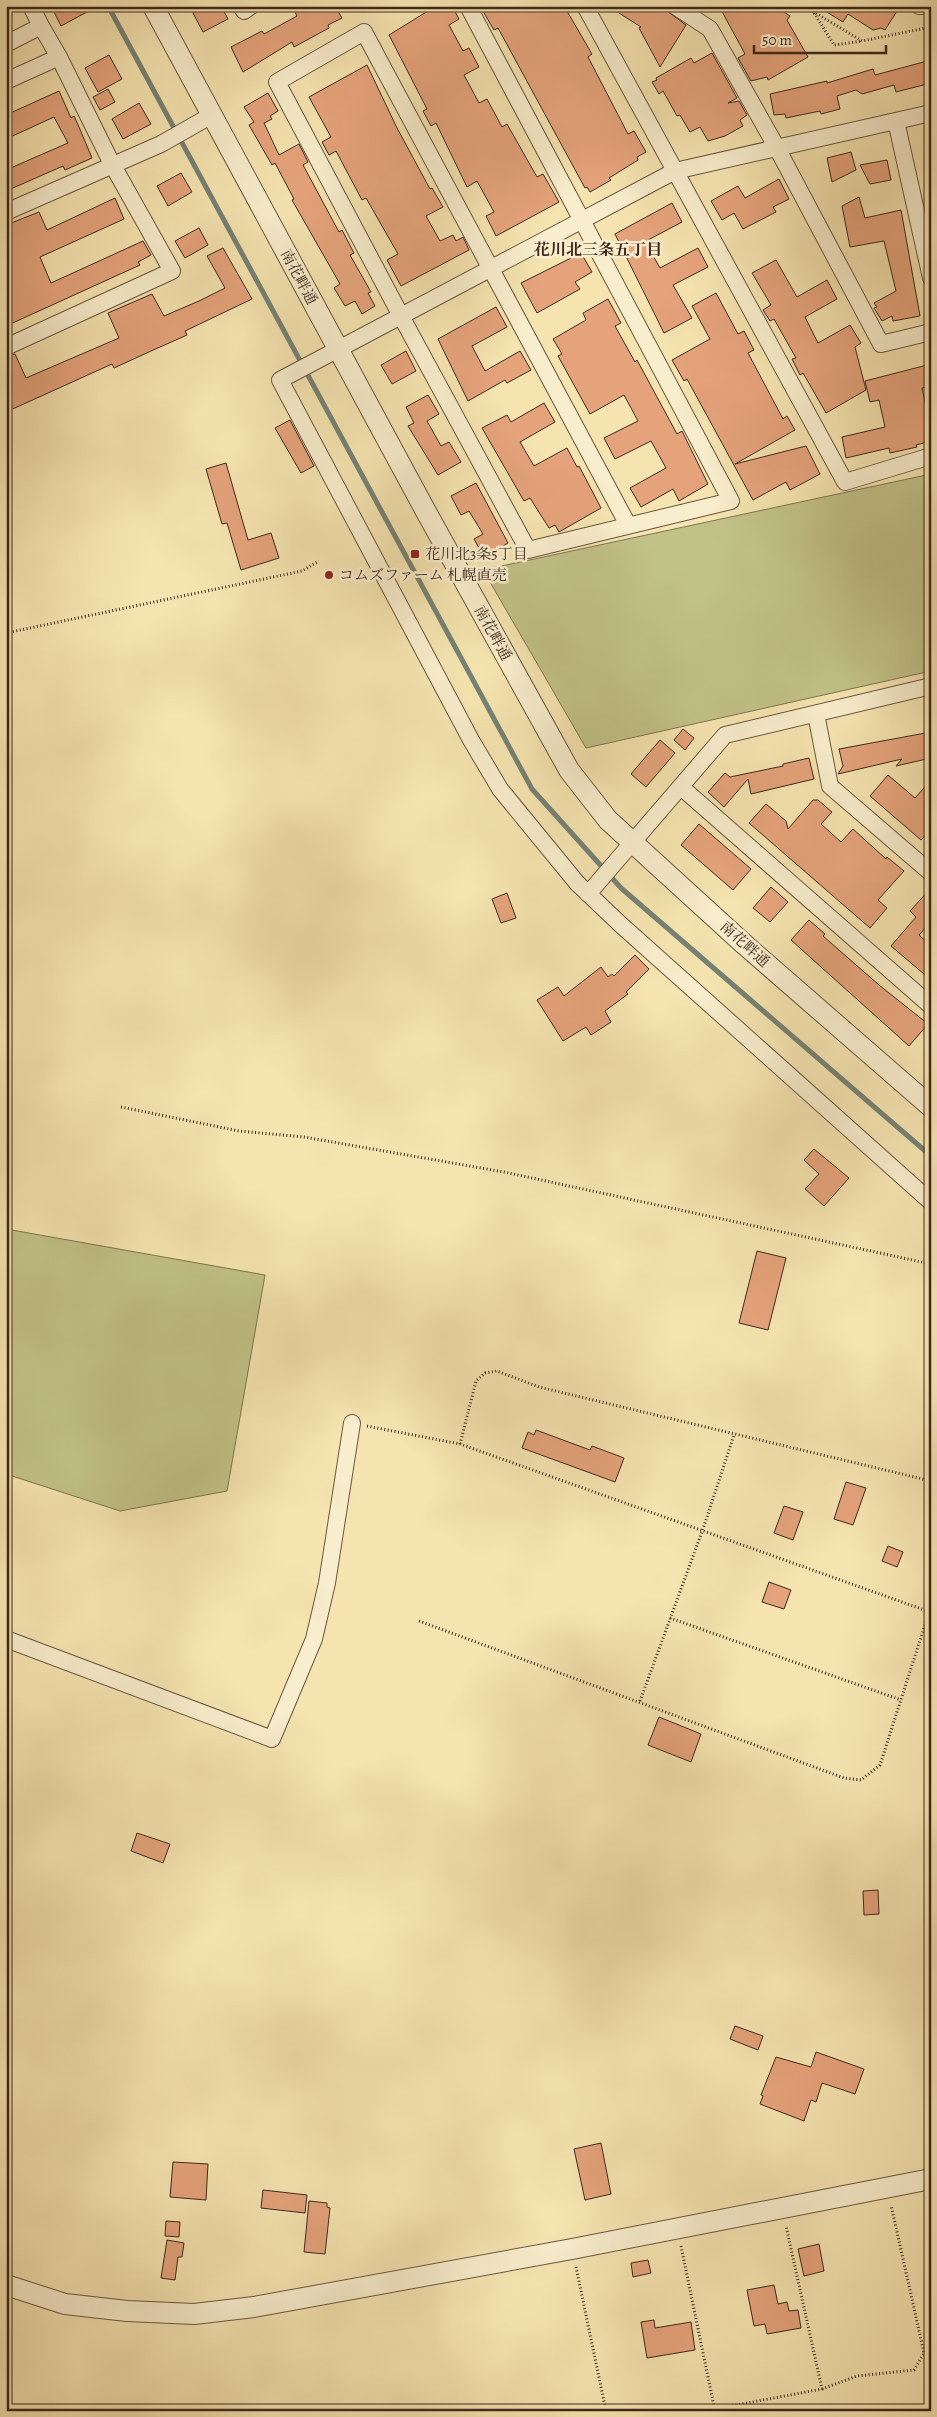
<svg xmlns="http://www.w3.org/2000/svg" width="937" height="2417" font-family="Alegreya,'Noto Serif JP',serif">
  <rect width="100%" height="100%" fill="#f5e4b0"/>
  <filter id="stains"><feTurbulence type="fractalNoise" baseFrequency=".004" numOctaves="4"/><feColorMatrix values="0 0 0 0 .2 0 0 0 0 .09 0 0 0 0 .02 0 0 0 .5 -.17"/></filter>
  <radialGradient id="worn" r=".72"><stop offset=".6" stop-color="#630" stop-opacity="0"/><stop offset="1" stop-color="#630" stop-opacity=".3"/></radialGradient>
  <!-- green -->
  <path fill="#c1c288" stroke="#807552" d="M931 474V671L586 748 483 570Z
    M6 1229 265 1275 227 1491 120 1511 6 1474Z"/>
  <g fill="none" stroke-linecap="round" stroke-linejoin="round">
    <!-- stream -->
    <path stroke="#768275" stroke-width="5" d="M108 6 532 789 621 888 931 1156"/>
  </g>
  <!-- building -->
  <path fill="#e5a37b" stroke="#3e281d" d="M51 6H98L61 26Z
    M205 6H221L228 19 203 32 193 13Z
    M292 6H335L342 18 328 25 329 28 294 47 292 42 243 72 231 47 262 31 264 34 297 16Z
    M436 6H452L459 19 449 25 463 51 469 48 479 67 464 75 479 103 487 99 502 127 507 124 537 177 543 174 559 202 496 236 486 216 494 212 477 181 467 187 436 123 431 126 423 111 427 109 389 35Z
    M480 6H564L592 54 588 57 628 134 634 131 646 152 637 157 638 160 609 178 611 180 590 192 587 187 585 188 498 28 494 30Z
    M608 6H660L686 25 660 67 639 28 641 27Z
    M719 6H775L790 16 787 20 808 57 768 80 767 77 751 81 738 58 745 54Z
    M817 6H889L897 11 885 30 881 28 873 30 848 14 843 22Z
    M712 53 737 98 728 103 739 101 747 115 740 120 743 126 725 136 708 141 700 127 690 132 680 115 677 116 663 91 659 94 652 82 657 80 656 78 691 58 694 63Z
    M109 55 122 79 98 92 85 68Z
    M931 60V83L896 92 894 85 862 94 856 90 837 96 840 109 821 114 820 111 786 118 785 114 774 115 770 94 827 81V83L873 69 875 75Z
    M367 65 397 128 430 189 432 188 443 207 426 216 440 241 453 235 456 241 463 237 469 250 401 286 387 260 398 254 366 198 362 200 336 151 329 155 322 142 331 137 309 97Z
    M108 89 115 102 100 110 93 97Z
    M59 91 71 118 74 116 79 127 92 158 65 170 63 166 6 191V170L68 143 54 117 6 139V115Z
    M268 93 278 111 270 116 272 119 264 123 279 155 299 144 308 162 303 165 339 232 342 230 354 253 350 255 371 292 368 293 375 306 362 314 355 301 345 306 334 288 340 284 292 200 294 199 275 163 272 165 249 125 254 122 244 107Z
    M139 103 151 124 123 139 112 119Z
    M851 152 856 170 832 182 827 158Z
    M887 160 891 180 870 184 860 165Z
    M181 173 192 192 168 206 157 186Z
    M779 179 789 199 773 207 776 212 743 229 734 213 722 220 711 201 738 186 745 198Z
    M859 197 865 218 901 210 920 316 893 321 892 316 882 321 874 308 877 307 874 303 896 291 884 241 850 247 842 206Z
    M115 198 124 219 40 257 51 283 143 241 151 255 138 262 140 265 6 326V225L39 212 47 230Z
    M672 203 682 222 648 240 646 243 660 268 698 248 708 267 673 285 692 318 664 333 615 234Z
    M199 228 208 245 185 258 175 241Z
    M223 248 252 299 185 331 187 335 151 351 114 368 112 364 6 412V357L15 354 26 378 119 338 108 313 152 294 164 316 199 301 225 288 207 256Z
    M581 253 592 272 575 282 580 289 537 313 521 283Z
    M776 260 797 297 827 280 837 299 805 317 818 343 850 325 861 343 855 347 866 390 826 413 803 373 800 375 792 359 796 358 774 319 770 321 763 310 771 305 752 273Z
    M716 293 738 334 744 331 754 350 748 353 783 419 787 416 795 430 735 464 806 446 820 474 790 490 786 482 753 500 687 379 684 381 672 360 710 339 692 306Z
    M608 299 621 323 615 326 635 362 637 360 677 434 682 431 708 484 679 501 673 489 641 507 630 488 666 468 651 441 615 459 604 438 638 421 624 395 590 414 558 356 562 354 553 339 586 320 583 313Z
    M496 307 507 327 472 346 485 371 520 351 531 370 507 383 505 380 468 401 438 339Z
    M406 351 416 371 392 384 381 365Z
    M931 364V386L922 388 931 428V441L916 445 917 447 890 453 889 448 846 458 842 437 885 427 879 400 870 402 865 381Z
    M428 395 439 414 427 421 441 446 449 442 461 462 438 475 408 426 414 423 406 407Z
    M544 403 555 422 520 442 534 466 567 448 577 467 579 466 601 508 559 532 555 525 549 528 530 498 524 501 482 428 507 415 511 422Z
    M290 420 314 466 301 473 275 428Z
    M226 463 248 540 271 533 279 558 241 570 227 523 222 524 206 469Z
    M476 483 508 543 484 557 474 539 483 534 469 511 461 515 451 496Z
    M683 729 694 738 685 750 674 740Z
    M931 732V758L896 766 902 759 838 774 843 766 839 749Z
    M660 740 675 753 646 787 631 774Z
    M809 758 814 779 751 794 748 779 724 807 708 792 725 773 730 777 783 766V764Z
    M888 775 915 798 931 780V830L921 840 870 796Z
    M813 800H818L832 812 821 824 841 842 853 829 886 859 887 857 904 871 878 900 887 908 870 928 749 823 766 804 786 821 788 829Z
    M699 824 751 869 733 890 681 845Z
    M771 887 788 902 770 922 753 908Z
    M931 888V930L927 926 919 935 931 946V980L891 946 916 917 910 911Z
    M507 893 516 918 501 923 492 899Z
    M809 920 825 934 823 936 879 985 928 1024 909 1046 791 940Z
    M635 955 649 969 626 992 628 994 605 1011 611 1022 591 1035 586 1027 563 1041 537 1000 558 987 564 996 601 967 608 977 612 974 614 976Z
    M814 1149 849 1178 824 1206 805 1189 819 1174 804 1160Z
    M757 1251 786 1258 768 1330 739 1323Z
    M536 1430 590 1450 592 1446 624 1458 615 1482 522 1448 528 1432 534 1435Z
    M846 1482 866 1488 853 1525 834 1519Z
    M784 1506 803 1512 793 1540 774 1533Z
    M888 1546 903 1552 897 1567 882 1561Z
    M769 1582 791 1590 784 1609 762 1602Z
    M659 1717 701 1734 691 1762 648 1745Z
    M137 1833 170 1844 163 1863 131 1851Z
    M878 1890 879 1914 864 1915 863 1891Z
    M735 2026 763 2036 758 2050 730 2039Z
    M816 2052 864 2069 855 2094 822 2083 816 2102 811 2100 804 2121 760 2104 763 2096 761 2095 776 2057 811 2067Z
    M601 2143 611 2194 585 2200 574 2149Z
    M173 2162 208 2164 206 2200 170 2197Z
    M263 2190 307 2195 305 2213 261 2208Z
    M309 2201 327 2203V2207L330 2208 325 2254 304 2252Z
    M166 2221 180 2222 179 2237 165 2236Z
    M167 2240 184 2243 182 2257H178L175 2280 161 2278Z
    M819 2244 824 2271 804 2276 798 2249Z
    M648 2260 651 2273 633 2277 631 2263Z
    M774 2285 778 2304 787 2302 789 2311 798 2310 801 2328 767 2334 765 2324 754 2326 747 2290Z
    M654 2320 655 2328 691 2322 695 2350 647 2358 641 2322Z"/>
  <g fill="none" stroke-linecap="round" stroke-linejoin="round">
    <defs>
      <path id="minor" d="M241 6 244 11 251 6
        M468 6 731 501 528 550 401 316 277 82 364 32 628 525
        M585 6 845 482 931 456
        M675 6 710 29 777 148 881 344 931 332
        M919 6H922
        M41 26 59 57
        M6 44 41 26 31 6
        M6 81 59 57 112 164 172 271 6 347
        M931 113 675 171 280 380 471 740 500 789 577 883 620 924 931 1202
        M896 121 931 278
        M6 212 161 144 212 115
        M816 714 830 786 931 873
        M681 787 931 1006
        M588 894 725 735 931 686
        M6 1639 272 1739 314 1639 327 1583 352 1423"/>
      <path id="tertiary" d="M153 6 424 508 569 770 608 820 745 945 931 1107
        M6 2285 65 2304 127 2311 194 2314 254 2307 572 2249 931 2179"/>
    </defs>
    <!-- minor casing -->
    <use href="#minor" stroke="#6c5742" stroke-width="18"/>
    <!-- tertiary casing -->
    <use href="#tertiary" stroke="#6c5742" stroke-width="22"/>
    <!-- path -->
    <path stroke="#3e281d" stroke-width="3" stroke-dasharray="1 2.5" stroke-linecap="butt" d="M804 6 862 41 931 27
      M814 13 834 45 862 41
      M6 633 302 571 319 561
      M121 1107 239 1131 304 1137 504 1172 931 1264
      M367 1426 460 1444 930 1612
      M460 1444 476 1381 485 1373 497 1371 539 1387 931 1481
      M670 1618 901 1700
      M419 1621 844 1778 861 1780 880 1765 931 1606
      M640 1701 703 1529 734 1435
      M681 2246 715 2411
      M576 2267 606 2411
      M822 2389 857 2376 914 2370 924 2353 891 2205
      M715 2409 822 2389 786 2226"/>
    <!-- minor -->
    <use href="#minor" stroke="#f8edcc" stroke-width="16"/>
    <!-- tertiary -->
    <use href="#tertiary" stroke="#f8edcc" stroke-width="20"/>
  </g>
  <!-- markers -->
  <g fill="#8f2418" stroke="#f8edcc" stroke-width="2">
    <rect x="410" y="549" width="10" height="10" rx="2.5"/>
    <circle cx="329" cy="575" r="5"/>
  </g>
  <g text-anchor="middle" stroke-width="5" stroke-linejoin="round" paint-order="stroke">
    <!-- street labels -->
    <g font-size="15" fill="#3e281d" stroke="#f8edcc">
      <text transform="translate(299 277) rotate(62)" y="5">南花畔通</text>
      <text transform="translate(493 633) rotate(61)" y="5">南花畔通</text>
      <text transform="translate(745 944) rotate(42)" y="5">南花畔通</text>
    </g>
    <!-- poi labels -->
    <g font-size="15" fill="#3e281d" stroke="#f8edcc" text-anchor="start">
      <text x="425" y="559">花川北3条5丁目</text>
      <text x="339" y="580">コムズファーム 札幌直売</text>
    </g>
    <!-- neighbourhood labels -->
    <g font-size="16" font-weight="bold" fill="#3e281d" stroke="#f8edcc">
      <text x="598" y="255">花川北三条五丁目</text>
    </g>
  </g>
  <!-- margin -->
  <rect width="937" height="2417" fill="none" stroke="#f5e4b0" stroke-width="25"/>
  <rect x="8" y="8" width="922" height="2402" fill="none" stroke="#3e281d" stroke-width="2.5"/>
  <rect x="12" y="12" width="912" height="2392" fill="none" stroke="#3e281d"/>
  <!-- scale -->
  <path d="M754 45v8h132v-8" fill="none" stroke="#3e281d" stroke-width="2.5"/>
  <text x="762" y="45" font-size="15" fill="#3e281d" stroke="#f8edcc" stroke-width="4" paint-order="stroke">50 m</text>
  <rect width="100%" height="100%" filter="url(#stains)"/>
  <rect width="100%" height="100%" fill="url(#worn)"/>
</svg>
